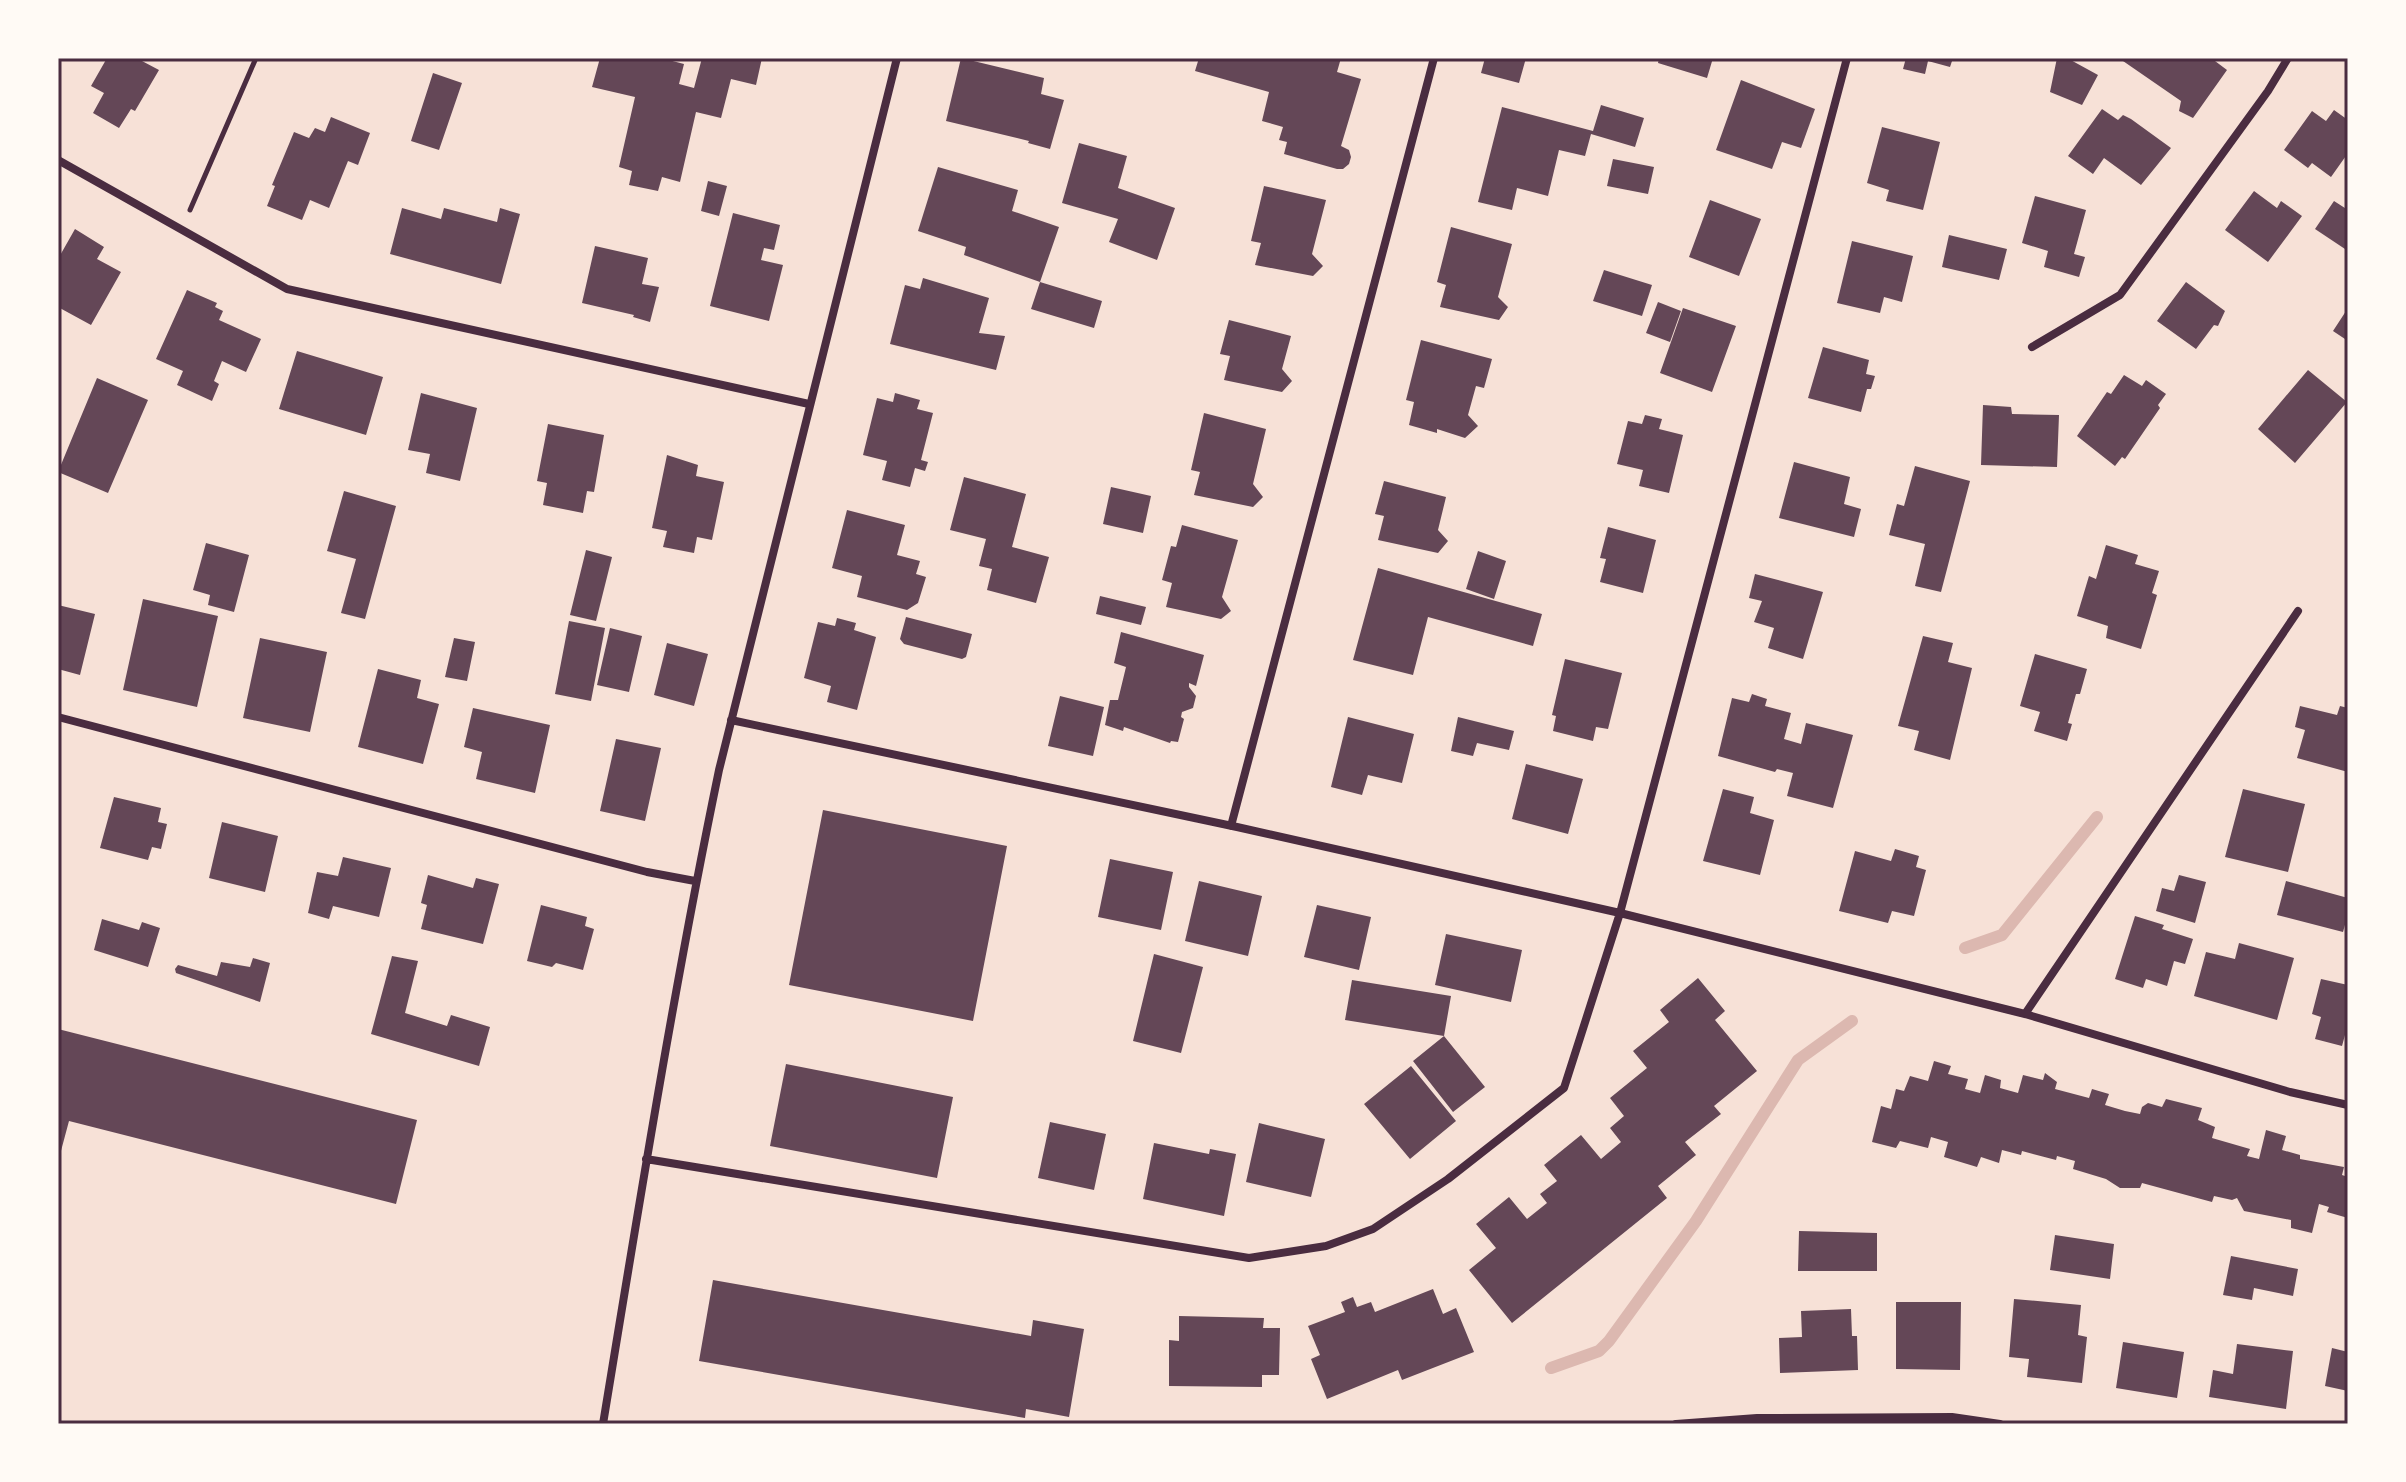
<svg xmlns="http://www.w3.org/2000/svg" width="2406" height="1482" font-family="Lora,serif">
  <rect width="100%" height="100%" fill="#f7e1d7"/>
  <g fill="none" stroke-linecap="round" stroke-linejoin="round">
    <!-- stream -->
    <path stroke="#dcb8b0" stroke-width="12" d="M1965 948 2002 935 2097 817
      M1551 1368 1599 1351 1609 1341 1696 1221 1798 1060 1852 1021"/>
  </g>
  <!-- building -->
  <path fill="#644757" d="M107 58H144L142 61 159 70 135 111 131 109 119 128 93 113 104 93 91 86Z
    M600 58H661L684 64 679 84 694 88 702 58H762L756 85 731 79 721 118 696 112 680 182 662 177 658 191 629 185 632 171 619 167 635 97 592 87Z
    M961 58 1044 78 1041 94 1064 100 1050 149 1028 143 1029 141 946 121Z
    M1199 58H1341L1337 72 1361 79 1341 146 1349 150 1351 157 1349 164 1343 169H1337L1284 154 1287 142 1279 140 1283 127 1262 121 1269 92 1195 71Z
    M1485 58H1526L1519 83 1481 73Z
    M1659 58H1713L1707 78 1658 63Z
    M1906 58H1953L1950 67 1928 61 1925 74 1903 69Z
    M2057 58H2067L2098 75 2082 105 2050 92Z
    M2125 58H2211L2227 70 2193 118 2179 111 2181 101 2123 61Z
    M433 73 462 83 439 150 411 141Z
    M1741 80 1815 109 1801 148 1782 142 1772 169 1716 150Z
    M1601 105 1644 118 1635 147 1591 134 1585 156 1559 150 1548 196 1517 188 1512 210 1478 202 1502 107 1593 131Z
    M2102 109 2118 120 2123 115 2131 119 2171 148 2141 185 2104 158 2093 174 2068 156Z
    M2334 110 2348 120V153L2331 177 2312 163 2308 168 2284 150 2312 111 2326 121Z
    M331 117 370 133 358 165 348 161 329 208 310 200 302 220 267 206 275 186 272 185 294 132 309 138 315 128 325 132Z
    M1882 127 1940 142 1923 210 1886 201 1889 190 1867 183Z
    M1079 143 1127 156 1118 188 1175 208 1157 260 1109 242 1118 219 1062 203Z
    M1613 159 1654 167 1648 194 1607 186Z
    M938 167 1018 190 1012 211 1059 227 1040 282 964 255 966 247 918 231Z
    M708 181 727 186 719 216 701 211Z
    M1264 186 1326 200 1312 254 1323 266 1313 276 1255 265 1261 243 1251 241Z
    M2254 191 2277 208 2281 201 2302 216 2268 262 2225 230Z
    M2035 196 2086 210 2074 254 2085 257 2079 277 2044 267 2048 251 2022 243Z
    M1710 200 1761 219 1739 276 1689 257Z
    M2334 201 2348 210V251L2315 229Z
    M402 208 441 219 444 208 497 222 500 208 520 214 501 284 390 254Z
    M733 213 780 225 774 250 764 248 761 260 783 265 769 321 710 306Z
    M1451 227 1512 244 1498 297 1508 307 1499 320 1440 307 1446 285 1437 282Z
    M75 229 104 247 97 259 121 272 91 325 58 307V259Z
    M1949 235 2007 249 1999 280 1942 267Z
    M1852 241 1913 256 1902 302 1884 297 1880 313 1837 303Z
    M595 246 648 258 642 284 659 287 650 322 633 317 634 315 582 303Z
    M1604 270 1652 285 1642 316 1593 301Z
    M923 278 989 298 979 333 1005 336 996 370 890 344 905 285 920 289Z
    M1040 282 1102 301 1094 328 1031 309Z
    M2186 282 2225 311 2218 326 2214 325 2196 349 2157 321Z
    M187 290 217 303 215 307 223 311 219 320 261 339 246 372 222 361 214 381 219 384 212 401 177 385 183 371 156 359Z
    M1658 302 1681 311 1670 342 1646 333Z
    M1683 308 1736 326 1712 392 1660 373Z
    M2348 308V341L2333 331Z
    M1229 320 1291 336 1282 369 1292 381 1282 392 1224 380 1230 356 1220 354Z
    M1421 340 1492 359 1484 388 1476 386 1468 415 1478 426 1465 438 1437 429V433L1409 425 1414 402 1406 400Z
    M1823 347 1869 360 1866 374 1875 376 1871 389H1867L1861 412 1808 398Z
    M297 351 383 377 366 435 279 409Z
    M2308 370 2347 402 2295 463 2258 429Z
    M2124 375 2142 386 2146 380 2166 394 2158 405 2160 408 2125 459 2122 457 2115 466 2077 436 2107 392 2111 394Z
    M97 378 148 400 108 493 58 472Z
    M421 393 477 408 460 481 426 473 430 454 408 450Z
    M895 393 920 400 917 409 933 413 921 460 928 462 925 471 915 468 910 487 882 480 887 461 863 455 877 398 893 402Z
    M1983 405 2011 407 2012 414 2059 415 2057 467 1981 465Z
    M1204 413 1266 429 1253 484 1263 497 1253 507 1194 495 1200 472 1191 470Z
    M1645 415 1662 419 1659 429 1683 435 1669 493 1639 486 1643 470 1617 464 1628 421 1642 424Z
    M548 424 604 435 594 492 587 491 583 513 543 505 547 483 537 481Z
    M667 455 698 465 696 476 724 482 712 540 697 537 694 553 663 547 667 531 652 528Z
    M1794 462 1850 477 1844 504 1861 509 1854 537 1779 518Z
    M1915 466 1970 481 1941 592 1915 586 1925 544 1889 535 1897 504 1904 506Z
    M964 477 1026 494 1012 547 1049 557 1036 603 987 590 992 569 979 566 986 539 950 530Z
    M1384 481 1446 497 1438 530 1448 541 1438 553 1378 540 1384 516 1375 514Z
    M1111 487 1151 496 1143 533 1103 524Z
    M344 491 396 506 365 619 341 613 356 559 327 551Z
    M847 510 905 525 897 555 920 561 916 574 926 577 918 603 907 610 857 597 862 576 832 568Z
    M1182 525 1238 540 1222 597 1231 611 1221 619 1166 607 1172 583 1162 580 1171 546 1176 547Z
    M1608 527 1656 540 1643 593 1600 582 1606 559 1600 558Z
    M206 543 249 555 234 612 208 605 210 595 193 590Z
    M2106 545 2138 555 2135 564 2159 571 2152 593 2157 595 2141 649 2106 638 2108 626 2077 616 2089 576 2096 579Z
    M586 550 612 557 596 621 570 615Z
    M1478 551 1506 561 1494 599 1466 589Z
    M1378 568 1542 614 1533 646 1428 617 1413 675 1353 660Z
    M1755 574 1823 592 1803 659 1768 648 1774 628 1754 622 1762 601 1749 598Z
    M1100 596 1146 607 1141 625 1096 614Z
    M143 599 218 616 197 707 123 690Z
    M58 605 95 614 80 675 58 669Z
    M906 617 972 634 966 657 962 659 904 644 900 639Z
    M837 618 856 623 854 630 876 637 857 710 827 702 831 686 804 678 818 622 835 626Z
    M569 621 605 628 591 701 555 694Z
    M610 628 642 636 629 692 597 685Z
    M1121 632 1204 655 1196 686 1189 683V687L1196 696 1193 708 1182 712 1181 717 1184 719 1178 742 1171 741 1170 743 1124 727 1123 731 1105 725 1110 700H1118L1126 667 1114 663Z
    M1923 636 1953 643 1948 662 1972 668 1950 760 1914 750 1919 731 1898 726Z
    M260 638 327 652 310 732 243 718Z
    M454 638 475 642 467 681 445 677Z
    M667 643 708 654 694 706 654 695Z
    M2035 654 2087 669 2080 694H2076L2068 723 2072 724 2067 741 2034 731 2040 712 2020 706Z
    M1565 659 1622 673 1608 729 1596 727 1593 741 1553 731 1556 716 1552 715Z
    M378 669 421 680 417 698 439 704 423 764 358 747Z
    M1752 694 1767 699 1765 706 1791 713 1784 739 1801 744 1806 723 1853 735 1833 808 1787 796 1793 773 1777 769 1775 772 1718 756 1732 698 1749 702Z
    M1060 696 1104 707 1093 756 1048 746Z
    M2300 706 2337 715 2340 706 2348 708V772L2297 758 2305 730 2295 727Z
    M473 708 550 725 535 793 476 779 482 752 464 747Z
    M1348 717 1414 734 1402 783 1368 775 1362 795 1331 787Z
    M1458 717 1514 731 1509 750 1477 743 1473 756 1451 751Z
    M616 739 661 748 645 821 600 811Z
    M1526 764 1583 779 1568 834 1512 819Z
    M1723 789 1754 797 1750 813 1774 820 1760 875 1703 861Z
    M2243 789 2305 804 2288 872 2225 857Z
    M114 797 161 808 158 822 167 824 161 849 152 847 148 860 100 848Z
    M823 810 1007 846 973 1021 789 985Z
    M222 822 278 836 265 892 209 878Z
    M1895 849 1919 856 1916 867 1926 870 1914 916 1892 911 1888 923 1839 911 1855 851 1891 861Z
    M343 857 391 868 379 917 333 906 329 919 308 913 317 872 338 876Z
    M1110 859 1173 872 1161 930 1098 917Z
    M428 875 473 888 476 878 499 884 483 944 421 929 427 905 421 903Z
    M2179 875 2206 882 2195 923 2156 911 2162 888 2174 891Z
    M1199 881 1262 896 1248 956 1185 941Z
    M2286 881 2348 898V914L2343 932 2277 915Z
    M541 905 587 917 585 926 594 929 583 970 556 963 552 967 527 961Z
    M1317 905 1371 917 1359 970 1304 957Z
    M2135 916 2164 925 2162 929 2193 939 2185 964 2174 961 2167 986 2146 979 2143 988 2115 979Z
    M102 919 139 930 142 922 160 928 148 967 94 950Z
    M1446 934 1522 950 1511 1002 1435 985Z
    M2239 943 2294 958 2277 1020 2194 996 2206 952 2235 959Z
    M1154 954 1203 967 1181 1053 1133 1041Z
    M392 956 418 961 405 1013 447 1026 451 1015 490 1027 479 1066 371 1034Z
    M253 958 270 963 260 1002 176 973 175 969 178 965 217 976 221 962 250 967Z
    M1698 978 1725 1011 1715 1020 1757 1071 1714 1106 1721 1114 1685 1142 1696 1155 1658 1186 1667 1198 1512 1323 1469 1270 1496 1248 1476 1224 1509 1197 1527 1219 1547 1203 1540 1194 1557 1181 1544 1165 1581 1135 1601 1159 1621 1142 1610 1128 1624 1116 1610 1098 1647 1068 1633 1051 1669 1022 1660 1010Z
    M2321 979 2348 985V1036L2345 1035 2342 1046 2315 1039 2321 1017 2312 1014Z
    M1352 980 1451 996 1444 1036 1485 1087 1453 1112 1413 1061 1444 1036 1345 1020Z
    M58 1029 417 1120 396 1204 69 1121 58 1162Z
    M1934 1061 1951 1066 1948 1074 1968 1079 1965 1089 1980 1093 1985 1075 2001 1080 2000 1088 2018 1093 2023 1075 2043 1080 2045 1073 2057 1082 2055 1089 2089 1098 2092 1089 2109 1094 2105 1105 2125 1111 2140 1114 2142 1107 2148 1103 2162 1107 2166 1099 2202 1108 2198 1120 2215 1127 2212 1138 2250 1149 2247 1156 2259 1159 2266 1130 2286 1136 2282 1150 2300 1155V1159L2344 1167 2342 1175 2348 1177V1218L2327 1212 2329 1207 2319 1204 2312 1233 2291 1228V1220L2244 1211 2237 1198 2232 1200 2214 1196 2212 1202 2142 1183 2140 1188H2120L2106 1179 2073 1169 2075 1161 2057 1156 2056 1160 2022 1151 2021 1155 2002 1150 1999 1163 1981 1157 1977 1167 1944 1157 1948 1142 1931 1137 1928 1148 1900 1141 1896 1148 1872 1142 1881 1106 1891 1109 1896 1089 1904 1091 1910 1076 1928 1081Z
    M786 1064 953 1097 937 1178 770 1146Z
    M1411 1066 1456 1121 1410 1159 1364 1104Z
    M1050 1122 1106 1134 1094 1190 1038 1178Z
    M1259 1123 1325 1139 1311 1197 1246 1182Z
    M1154 1143 1209 1154 1210 1149 1236 1154 1224 1216 1143 1199Z
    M1799 1231 1877 1233V1271H1798Z
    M2055 1235 2114 1244 2110 1279 2050 1270Z
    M2231 1256 2298 1269 2293 1296 2254 1288 2252 1300 2223 1295Z
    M713 1280 1031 1336 1033 1320 1084 1329 1069 1417 1026 1409 1025 1418 699 1361Z
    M1433 1289 1443 1314 1456 1308 1474 1352 1402 1380 1398 1370 1327 1399 1311 1359 1320 1355 1308 1326 1345 1312 1341 1302 1353 1297 1357 1307 1371 1302 1375 1312Z
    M2014 1299 2081 1305 2078 1335 2087 1337 2082 1383 2027 1377 2029 1359 2009 1357Z
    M1896 1302H1961L1960 1370 1896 1369Z
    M1851 1309 1852 1336H1857L1858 1370 1780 1373 1779 1338 1802 1337 1801 1311Z
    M1179 1316 1264 1318 1263 1328H1280L1279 1375H1262V1387L1169 1386V1340L1179 1341Z
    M2123 1342 2184 1352 2177 1398 2116 1388Z
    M2237 1344 2293 1351 2286 1409 2209 1397 2213 1370 2233 1374Z
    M2332 1348 2348 1352V1391L2325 1386Z"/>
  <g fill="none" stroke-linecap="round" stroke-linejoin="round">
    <!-- path -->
    <path stroke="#4a2c40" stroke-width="5" d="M190 210 256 58"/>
    <!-- minor -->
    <path stroke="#4a2c40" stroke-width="8" d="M58 160 287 289 809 404
      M2032 347 2120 295 2268 91 2288 58
      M58 717 647 872 695 881
      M731 720 1237 827 1620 913 2025 1014 2290 1092 2348 1105
      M1231 826 1434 58
      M2025 1014 2298 611
      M646 1159 1249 1258 1326 1246 1373 1229 1448 1179 1564 1088 1620 913 1847 58
      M603 1424C639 1205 674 987 719 770L897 58
      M1676 1424 1757 1418 1952 1417 2000 1424"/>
  </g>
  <!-- border -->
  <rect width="2406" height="1482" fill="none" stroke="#fffaf5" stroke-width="120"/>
  <rect x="60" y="60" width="2286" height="1362" fill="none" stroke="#4a2c40" stroke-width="3"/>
</svg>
